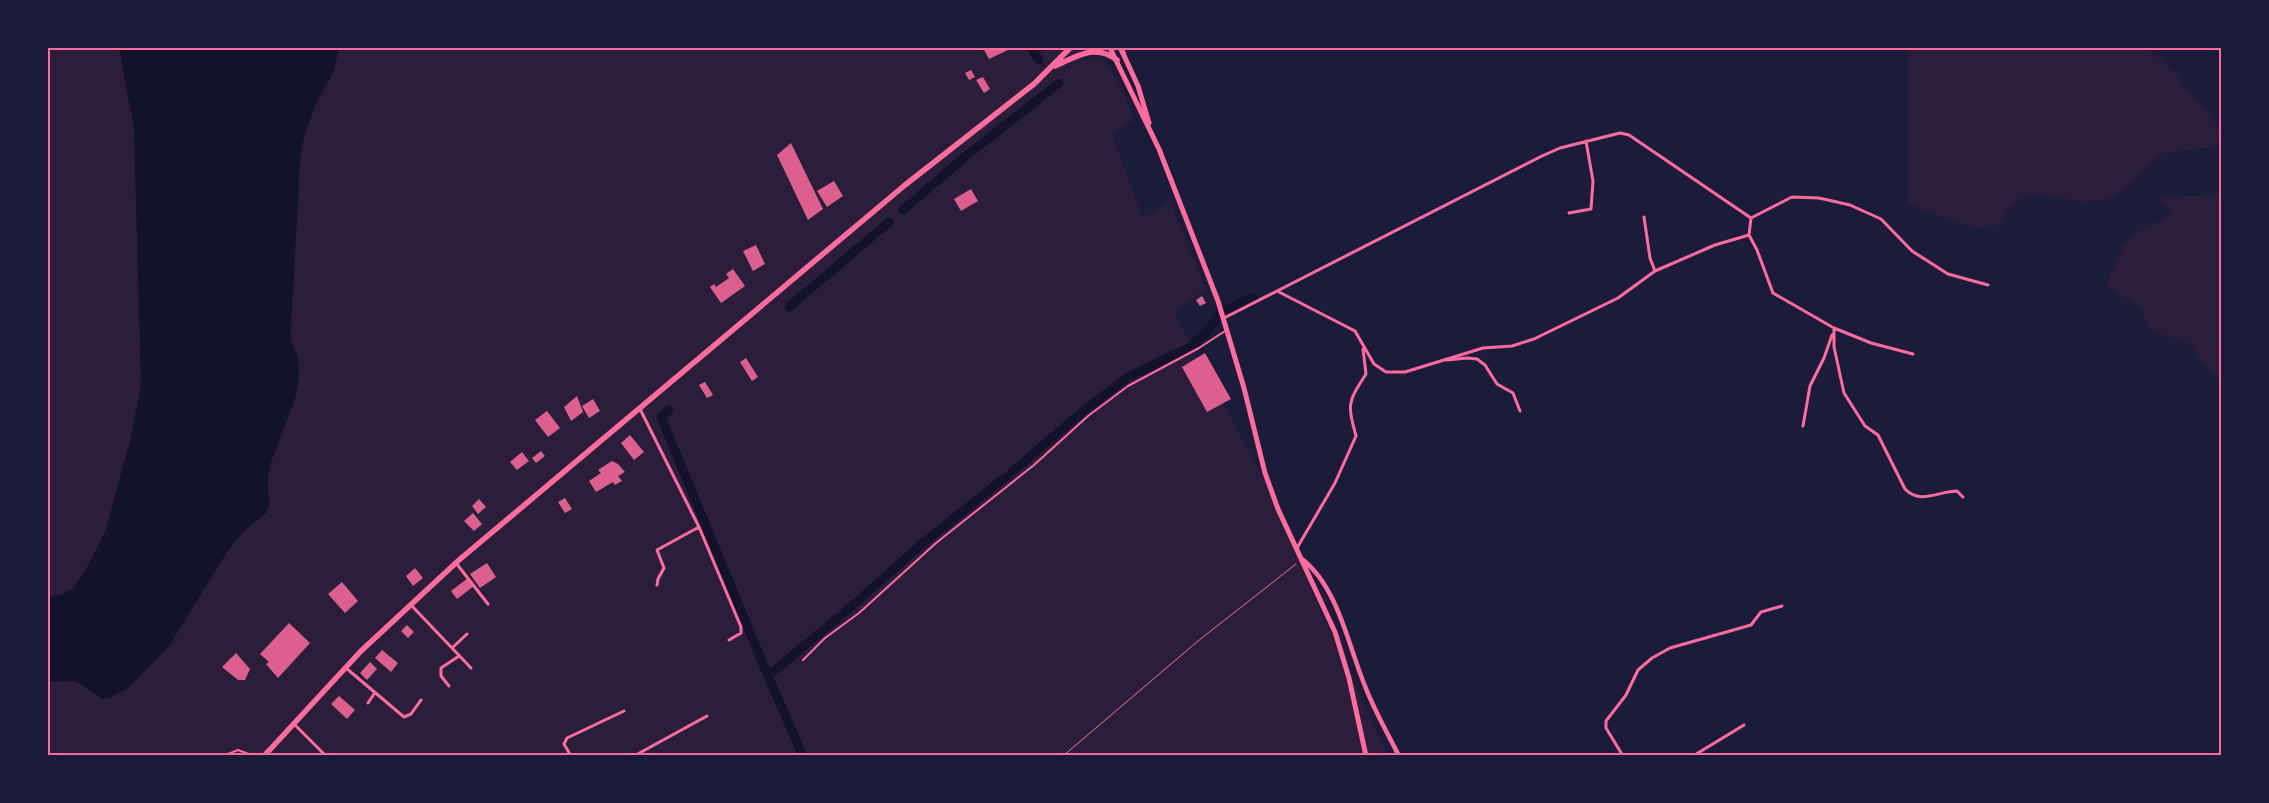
<svg xmlns="http://www.w3.org/2000/svg" width="2269" height="803" font-family="'Space Grotesk',sans-serif">
  <rect width="100%" height="100%" fill="#1b1b3a"/>
  <!-- green -->
  <path fill="#2a1e3b" d="M48 48H1079L1085 62C1107 39 1128 106 1134 120L1112 135 1143 219 1170 201 1206 289 1175 310 1179 322 1273 495 1319 608 1388 755H48Z
    M1908 48H2147L2172 70 2221 130V138L2218 143 2207 148 2162 153 2136 179 2116 195 2105 200 2083 202 2035 194 2024 197 2014 203 1998 225 1976 229 1908 204Z
    M2221 194H2222L2221 381C2204 372 2201 353 2186 342 2176 335 2158 337 2150 329 2144 323 2145 314 2140 308 2130 298 2116 295 2106 284L2125 243 2144 228 2164 219 2171 211 2156 198Z"/>
  <!-- water -->
  <path fill="#12122b" d="M119 48H339L334 71 316 103 303 141 300 161 291 329V341L298 357 299 379 294 402 271 462 268 479 269 505 266 513 243 532 227 552 169 646 128 688 110 698 103 699 75 681 48 682V598L63 594 72 589 85 571 105 532 130 441 141 385 134 128Z"/>
  <g fill="none" stroke-linecap="round" stroke-linejoin="round">
    <!-- canal -->
    <path stroke="#12122b" stroke-width="9" d="M1032 49 1039 60
      M903 210 966 156 1059 83
      M789 307 889 222
      M669 410 661 417 768 676 803 756
      M1012 472 1082 412 1128 377 1190 347 1205 334 1221 313 1253 297
      M844 613 923 543 1007 476
      M768 676 839 617"/>
  </g>
  <!-- building -->
  <path fill="#dd5f8e" d="M983 48H1012L989 59Z
    M971 70 975 77 969 80 965 73Z
    M983 77 990 89 984 93 976 80Z
    M791 143 823 209 808 220 777 155Z
    M834 181 843 196 827 207 817 191Z
    M971 189 978 201 961 211 954 199Z
    M756 245 765 264 753 271 743 251Z
    M733 269 745 286 721 303 710 287 714 284 716 287 729 278 726 274Z
    M1202 296 1206 303 1200 306 1196 300Z
    M1205 353 1231 399 1207 412 1182 367Z
    M746 358 758 377 752 381 740 362Z
    M705 382 713 395 707 398 699 385Z
    M577 396 583 412 571 421 564 407Z
    M593 399 600 411 589 418 582 406Z
    M547 411 560 428 548 437 535 420Z
    M630 435 644 452 634 460 621 443Z
    M541 451 545 456 536 463 532 458Z
    M522 452 529 461 517 470 510 462Z
    M612 461 618 464 625 472 618 476 622 481 615 485 613 482 596 492 589 481 601 473 598 470Z
    M565 498 572 509 565 513 558 502Z
    M479 499 486 507 478 514 472 506Z
    M473 513 482 524 474 531 464 521Z
    M487 563 496 577 480 588 470 574Z
    M415 568 423 578 413 586 406 576Z
    M468 578 474 586 457 599 451 591Z
    M342 582 358 601 345 613 328 594Z
    M289 623 310 643 278 678 266 664 269 662 260 654Z
    M407 625 414 632 408 638 401 631Z
    M382 650 398 663 391 672 375 658Z
    M236 653 250 669 245 680H238L222 667Z
    M370 662 377 669 367 680 360 673Z
    M339 696 355 710 347 719 331 704Z"/>
  <g fill="none" stroke-linecap="round" stroke-linejoin="round">
    <!-- path -->
    <path stroke="#ff6b9d" stroke-width="1" d="M1063 756 1198 641 1296 564"/>
    <!-- service -->
    <path stroke="#ff6b9d" stroke-width="2" d="M803 660 825 638 859 613 936 543 1034 465 1088 416 1128 386 1199 348 1225 331
      M223 756 238 750 254 756"/>
    <!-- minor -->
    <path stroke="#ff6b9d" stroke-width="3" d="M1569 213 1591 209 1593 181 1586 141
      M1644 217 1650 258 1655 271
      M1751 218 1792 197 1819 198 1850 205 1881 219 1912 251 1948 274 1988 285
      M1279 292 1355 331 1374 364 1386 372H1405L1483 348 1512 346 1534 339 1618 298 1655 271 1715 245 1749 235
      M1224 318 1542 156 1560 148 1620 133 1629 135 1751 218 1749 235 1757 250 1773 293 1834 328 1871 343 1913 354
      M1834 328V347L1844 393 1865 426 1878 435 1905 489C1920 505 1939 491 1957 491L1963 497
      M1447 360 1467 358 1477 359 1485 365 1497 384 1513 393 1520 411
      M640 409 699 527 741 627V633L729 640
      M1803 426 1810 386 1824 358 1832 335
      M1297 548 1335 483 1356 436C1347 403 1348 402 1366 374L1363 349
      M456 563 488 604
      M657 585 658 579 664 568 657 550 699 527
      M411 605 471 668
      M452 648 467 634
      M346 668 404 717 411 714 421 700
      M449 686 441 676V668L459 656
      M368 703 374 694
      M293 723 326 756
      M571 756 564 744 567 738 624 711
      M634 756 707 716
      M1623 756 1606 728V721L1626 695 1638 670 1652 658 1670 648 1751 625 1761 612 1782 606
      M1693 756 1744 725"/>
    <!-- tertiary -->
    <path stroke="#ff6b9d" stroke-width="4.5" d="M1302 559C1338 587 1348 645 1365 686 1374 710 1387 732 1399 756"/>
    <!-- secondary -->
    <path stroke="#ff6b9d" stroke-width="5" d="M1110 48 1159 149 1218 301 1244 388 1265 473 1278 509 1335 632 1349 678 1366 756
      M1121 49 1138 86 1149 123"/>
    <!-- primary -->
    <path stroke="#ff6b9d" stroke-width="5.5" d="M1121 48 1123 53
      M1055 66C1076 57 1095 43 1117 60
      M264 756 361 651 459 560 905 185 1034 84 1070 48"/>
  </g>
  <!-- border -->
  <rect width="2269" height="803" fill="none" stroke="#1b1b3a" stroke-width="98"/>
  <rect x="49" y="49" width="2171" height="705" fill="none" stroke="#ff6b9d" stroke-width="2"/>
</svg>
